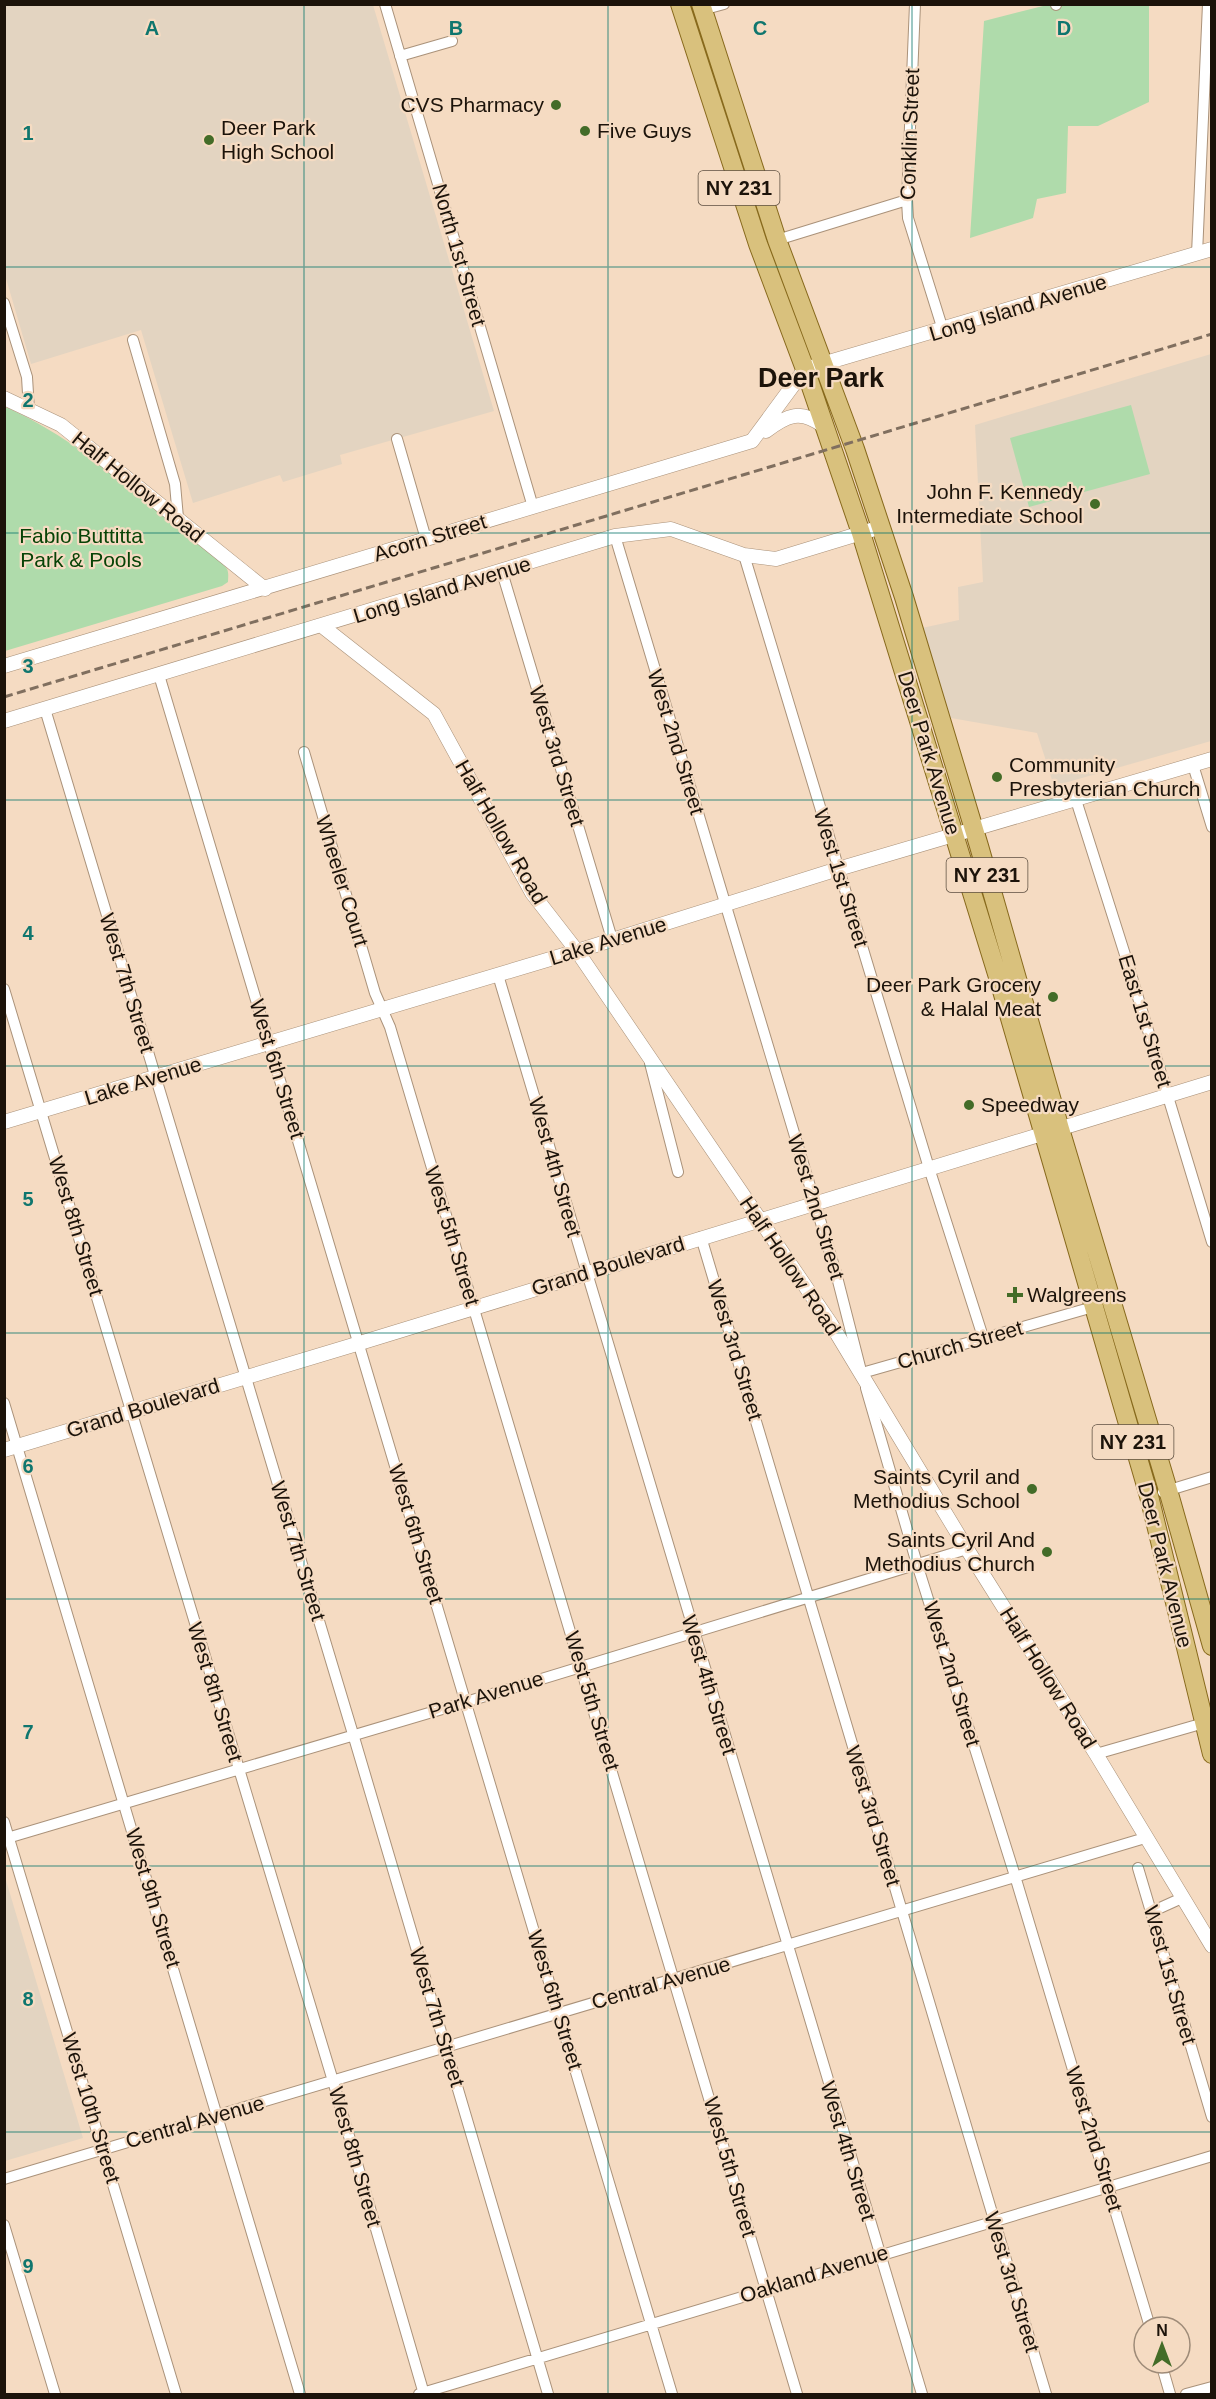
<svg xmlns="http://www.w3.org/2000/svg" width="1216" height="2399" font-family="Helvetica,sans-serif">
  <rect width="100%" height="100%" fill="#f5dbc2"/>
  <!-- education -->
  <path fill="#e3d4c1" d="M4 5H373L494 411 340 455 342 464 283 482 280 475 193 503 141 330 31 364 5 275Z
    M1211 354V741L1054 786 1037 733 951 718 922 628 959 620 958 587 983 582 975 425Z
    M5 1877 83 2138 5 2161H4Z"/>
  <!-- green -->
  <path fill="#afdbab" d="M1047 5H1149V102L1098 126H1068L1066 193 1037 199 1033 218 970 238 984 21Z
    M1131 405 1150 474 1029 507 1010 438Z
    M4 408H8C73 438 129 486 185 532 196 542 219 557 227 569 229 573 228 578 228 582L222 586 5 651Z"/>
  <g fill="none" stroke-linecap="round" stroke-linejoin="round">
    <defs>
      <path id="minor" d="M385 4 533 507
        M915 4 907 200 908 218 943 330
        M1056 5V4
        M702 10 724 4
        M400 56 452 41
        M777 240 907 200
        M1197 254 1208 4
        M4 303 27 377 29 410
        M133 340 175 484 178 518
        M397 439 426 539
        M615 536 836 1273 860 1367
        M744 555 929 1168 983 1337
        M502 572 612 939
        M159 675 672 2394
        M45 709 353 1734 548 2394
        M304 752 375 993 390 1027 797 2394
        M1193 765 1212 827
        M1076 800 1127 961 1212 1242
        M498 975 922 2394
        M4 989 333 2081 424 2394
        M650 1063 678 1172
        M701 1237 1046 2394
        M862 1373 1093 1307
        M866 1388 917 1564 1015 1876 1150 2327
        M4 1403 300 2394
        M1163 1492 1212 1477
        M1096 1754 1204 1723
        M4 1822 176 2394
        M4 1839 466 1702 967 1549
        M1138 1868 1212 2117
        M1151 1912 1182 1898
        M4 2179 1145 1838
        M4 2225 55 2394
        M1161 2363 1170 2394
        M419 2394 1212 2156
        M1186 2394 1212 2387"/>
      <path id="tertiary" d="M4 398 61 425 265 589
        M766 431C787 415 801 409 823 426
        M322 626 434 714 532 893 577 951 831 1324 967 1549 1096 1754 1212 1946
        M4 666 752 441 805 369 1212 249
        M4 721 615 536 671 529 744 555 776 559 881 527
        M4 1122 577 951 838 869 1212 759
        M4 1450 360 1343 1212 1082"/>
      <path id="primary" d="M680 4 758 244 805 369 861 533 998 977 1149 1496 1212 1754
        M701 4 777 240 855 449 904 597 979 846 1060 1129 1168 1490 1212 1646"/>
    </defs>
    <!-- minor casing -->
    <use href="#minor" stroke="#aa927a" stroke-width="12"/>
    <!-- tertiary casing -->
    <use href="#tertiary" stroke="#aa927a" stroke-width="15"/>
    <!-- primary casing -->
    <use href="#primary" stroke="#87691c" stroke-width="20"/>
    <!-- minor -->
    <use href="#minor" stroke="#fff" stroke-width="10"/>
    <!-- tertiary -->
    <use href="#tertiary" stroke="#fff" stroke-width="14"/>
    <!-- primary -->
    <use href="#primary" stroke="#d9c17d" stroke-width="18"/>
    <!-- rail -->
    <path stroke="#806f5f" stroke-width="3" stroke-dasharray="9 4.5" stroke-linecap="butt" d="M4 697 1212 334"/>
  </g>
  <!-- grid -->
  <path fill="none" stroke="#0f766e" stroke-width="1.5" stroke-opacity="0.55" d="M304 4V2394M608 4V2394M912 4V2394M4 267H1212M4 533H1212M4 800H1212M4 1066H1212M4 1333H1212M4 1599H1212M4 1866H1212M4 2132H1212"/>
  <!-- markers -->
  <g fill="#436c28" stroke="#f5dbc2" stroke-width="2">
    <circle cx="556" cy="105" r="6"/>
    <circle cx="585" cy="131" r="6"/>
    <circle cx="209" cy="140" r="6"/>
    <circle cx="1095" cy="504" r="6"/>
    <circle cx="997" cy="777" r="6"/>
    <circle cx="1053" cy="997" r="6"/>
    <circle cx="969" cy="1105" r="6"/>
    <path d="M1012 1286h6v6h6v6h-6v6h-6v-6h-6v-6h6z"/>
    <circle cx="1032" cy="1489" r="6"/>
    <circle cx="1047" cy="1552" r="6"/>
  </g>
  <g text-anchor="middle" stroke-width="4.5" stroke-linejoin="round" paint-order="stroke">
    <!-- shield labels -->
    <g fill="#f5dbc2" stroke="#5d4f41" stroke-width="1.5">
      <rect x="698.5" y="171" width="81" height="34" rx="4.5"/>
      <rect x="946.5" y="858" width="81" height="34" rx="4.5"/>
      <rect x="1092.5" y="1425" width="81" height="34" rx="4.5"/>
    </g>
    <g font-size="20" font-weight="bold" fill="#1c130a">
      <text x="739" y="195">NY 231</text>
      <text x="987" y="882">NY 231</text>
      <text x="1133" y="1449">NY 231</text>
    </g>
    <!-- poi labels -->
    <g font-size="21" fill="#1c130a" stroke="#f5dbc2" text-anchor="end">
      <text x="544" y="112">CVS Pharmacy</text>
      <text x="221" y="135" text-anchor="start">Deer Park<tspan x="221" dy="24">High School</tspan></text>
      <text x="597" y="138" text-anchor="start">Five Guys</text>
      <text x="1083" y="499">John F. Kennedy<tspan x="1083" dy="24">Intermediate School</tspan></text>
      <text x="1009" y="772" text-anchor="start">Community<tspan x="1009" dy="24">Presbyterian Church</tspan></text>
      <text x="1041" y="992">Deer Park Grocery<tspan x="1041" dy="24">&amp; Halal Meat</tspan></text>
      <text x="981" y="1112" text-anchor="start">Speedway</text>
      <text x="1027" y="1302" text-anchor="start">Walgreens</text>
      <text x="1020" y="1484">Saints Cyril and<tspan x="1020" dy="24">Methodius School</tspan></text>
      <text x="1035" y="1547">Saints Cyril And<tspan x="1035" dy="24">Methodius Church</tspan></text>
    </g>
    <!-- street labels -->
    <g font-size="21" fill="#1c130a" stroke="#f5dbc2">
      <text transform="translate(910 134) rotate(-88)" y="7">Conklin Street</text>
      <text transform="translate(459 255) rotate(74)" y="7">North 1st Street</text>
      <text transform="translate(1018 308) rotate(-17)" y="7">Long Island Avenue</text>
      <text transform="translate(138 487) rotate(39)" y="7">Half Hollow Road</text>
      <text transform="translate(430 538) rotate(-17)" y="7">Acorn Street</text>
      <text transform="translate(442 590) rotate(-17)" y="7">Long Island Avenue</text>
      <text transform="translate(676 742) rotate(73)" y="7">West 2nd Street</text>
      <text transform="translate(929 753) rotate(73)" y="7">Deer Park Avenue</text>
      <text transform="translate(557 756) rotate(73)" y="7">West 3rd Street</text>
      <text transform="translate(501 832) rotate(60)" y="7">Half Hollow Road</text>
      <text transform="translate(841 878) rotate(73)" y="7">West 1st Street</text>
      <text transform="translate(342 881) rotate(73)" y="7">Wheeler Court</text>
      <text transform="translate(608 941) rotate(-17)" y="7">Lake Avenue</text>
      <text transform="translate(127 983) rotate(73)" y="7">West 7th Street</text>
      <text transform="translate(1145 1021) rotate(73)" y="7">East 1st Street</text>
      <text transform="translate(277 1069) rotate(73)" y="7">West 6th Street</text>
      <text transform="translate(143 1081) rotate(-17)" y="7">Lake Avenue</text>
      <text transform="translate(555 1167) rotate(74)" y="7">West 4th Street</text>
      <text transform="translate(816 1207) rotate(73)" y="7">West 2nd Street</text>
      <text transform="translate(76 1226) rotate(73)" y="7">West 8th Street</text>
      <text transform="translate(452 1236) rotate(73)" y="7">West 5th Street</text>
      <text transform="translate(608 1266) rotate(-17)" y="7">Grand Boulevard</text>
      <text transform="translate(790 1266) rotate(56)" y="7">Half Hollow Road</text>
      <text transform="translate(960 1345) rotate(-16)" y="7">Church Street</text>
      <text transform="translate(735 1350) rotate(73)" y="7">West 3rd Street</text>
      <text transform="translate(143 1408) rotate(-17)" y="7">Grand Boulevard</text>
      <text transform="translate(416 1534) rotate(73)" y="7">West 6th Street</text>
      <text transform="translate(298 1551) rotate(73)" y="7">West 7th Street</text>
      <text transform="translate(1165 1565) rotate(76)" y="7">Deer Park Avenue</text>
      <text transform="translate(952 1674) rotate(73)" y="7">West 2nd Street</text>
      <text transform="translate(1048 1678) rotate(58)" y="7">Half Hollow Road</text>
      <text transform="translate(709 1685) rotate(73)" y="7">West 4th Street</text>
      <text transform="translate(215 1692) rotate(73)" y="7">West 8th Street</text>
      <text transform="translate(486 1695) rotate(-17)" y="7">Park Avenue</text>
      <text transform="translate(592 1701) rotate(73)" y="7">West 5th Street</text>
      <text transform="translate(873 1816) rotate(73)" y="7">West 3rd Street</text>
      <text transform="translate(153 1898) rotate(73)" y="7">West 9th Street</text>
      <text transform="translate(1170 1975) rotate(74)" y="7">West 1st Street</text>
      <text transform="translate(661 1983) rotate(-16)" y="7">Central Avenue</text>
      <text transform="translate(555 2000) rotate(73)" y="7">West 6th Street</text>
      <text transform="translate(437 2017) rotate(73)" y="7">West 7th Street</text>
      <text transform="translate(91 2108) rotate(73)" y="7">West 10th Street</text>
      <text transform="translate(195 2122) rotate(-16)" y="7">Central Avenue</text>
      <text transform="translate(1094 2139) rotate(73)" y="7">West 2nd Street</text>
      <text transform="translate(848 2151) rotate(73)" y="7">West 4th Street</text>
      <text transform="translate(355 2157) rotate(74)" y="7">West 8th Street</text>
      <text transform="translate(730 2167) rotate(74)" y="7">West 5th Street</text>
      <text transform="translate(814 2274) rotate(-17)" y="7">Oakland Avenue</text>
      <text transform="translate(1012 2282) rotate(73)" y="7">West 3rd Street</text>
    </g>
    <!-- park labels -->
    <g font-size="21" fill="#074306" stroke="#f5dbc2">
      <text x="81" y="543">Fabio Buttitta<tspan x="81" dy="24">Park &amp; Pools</tspan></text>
    </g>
    <!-- district labels -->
    <g font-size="27" font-weight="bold" fill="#1c130a" stroke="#f5dbc2">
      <text x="821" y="387">Deer Park</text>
    </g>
  </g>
  <g font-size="20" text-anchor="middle" font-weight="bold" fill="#0f766e" stroke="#f5dbc2" stroke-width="4.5" stroke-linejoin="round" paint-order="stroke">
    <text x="152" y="35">A</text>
    <text x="456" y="35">B</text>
    <text x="760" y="35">C</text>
    <text x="1064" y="35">D</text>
    <text x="28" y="140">1</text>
    <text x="28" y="407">2</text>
    <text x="28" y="673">3</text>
    <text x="28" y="940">4</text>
    <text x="28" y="1206">5</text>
    <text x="28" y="1473">6</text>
    <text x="28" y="1739">7</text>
    <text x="28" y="2006">8</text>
    <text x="28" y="2273">9</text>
  </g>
  <!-- border -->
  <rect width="1216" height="2399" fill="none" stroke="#1c130a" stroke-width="12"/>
  <!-- north arrow -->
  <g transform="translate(1162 2345)"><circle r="28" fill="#f5dbc2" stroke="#9e8b78" stroke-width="1.5"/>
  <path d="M0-4.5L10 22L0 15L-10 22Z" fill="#436c28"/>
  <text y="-9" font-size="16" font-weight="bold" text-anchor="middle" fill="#1c130a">N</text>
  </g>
</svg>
